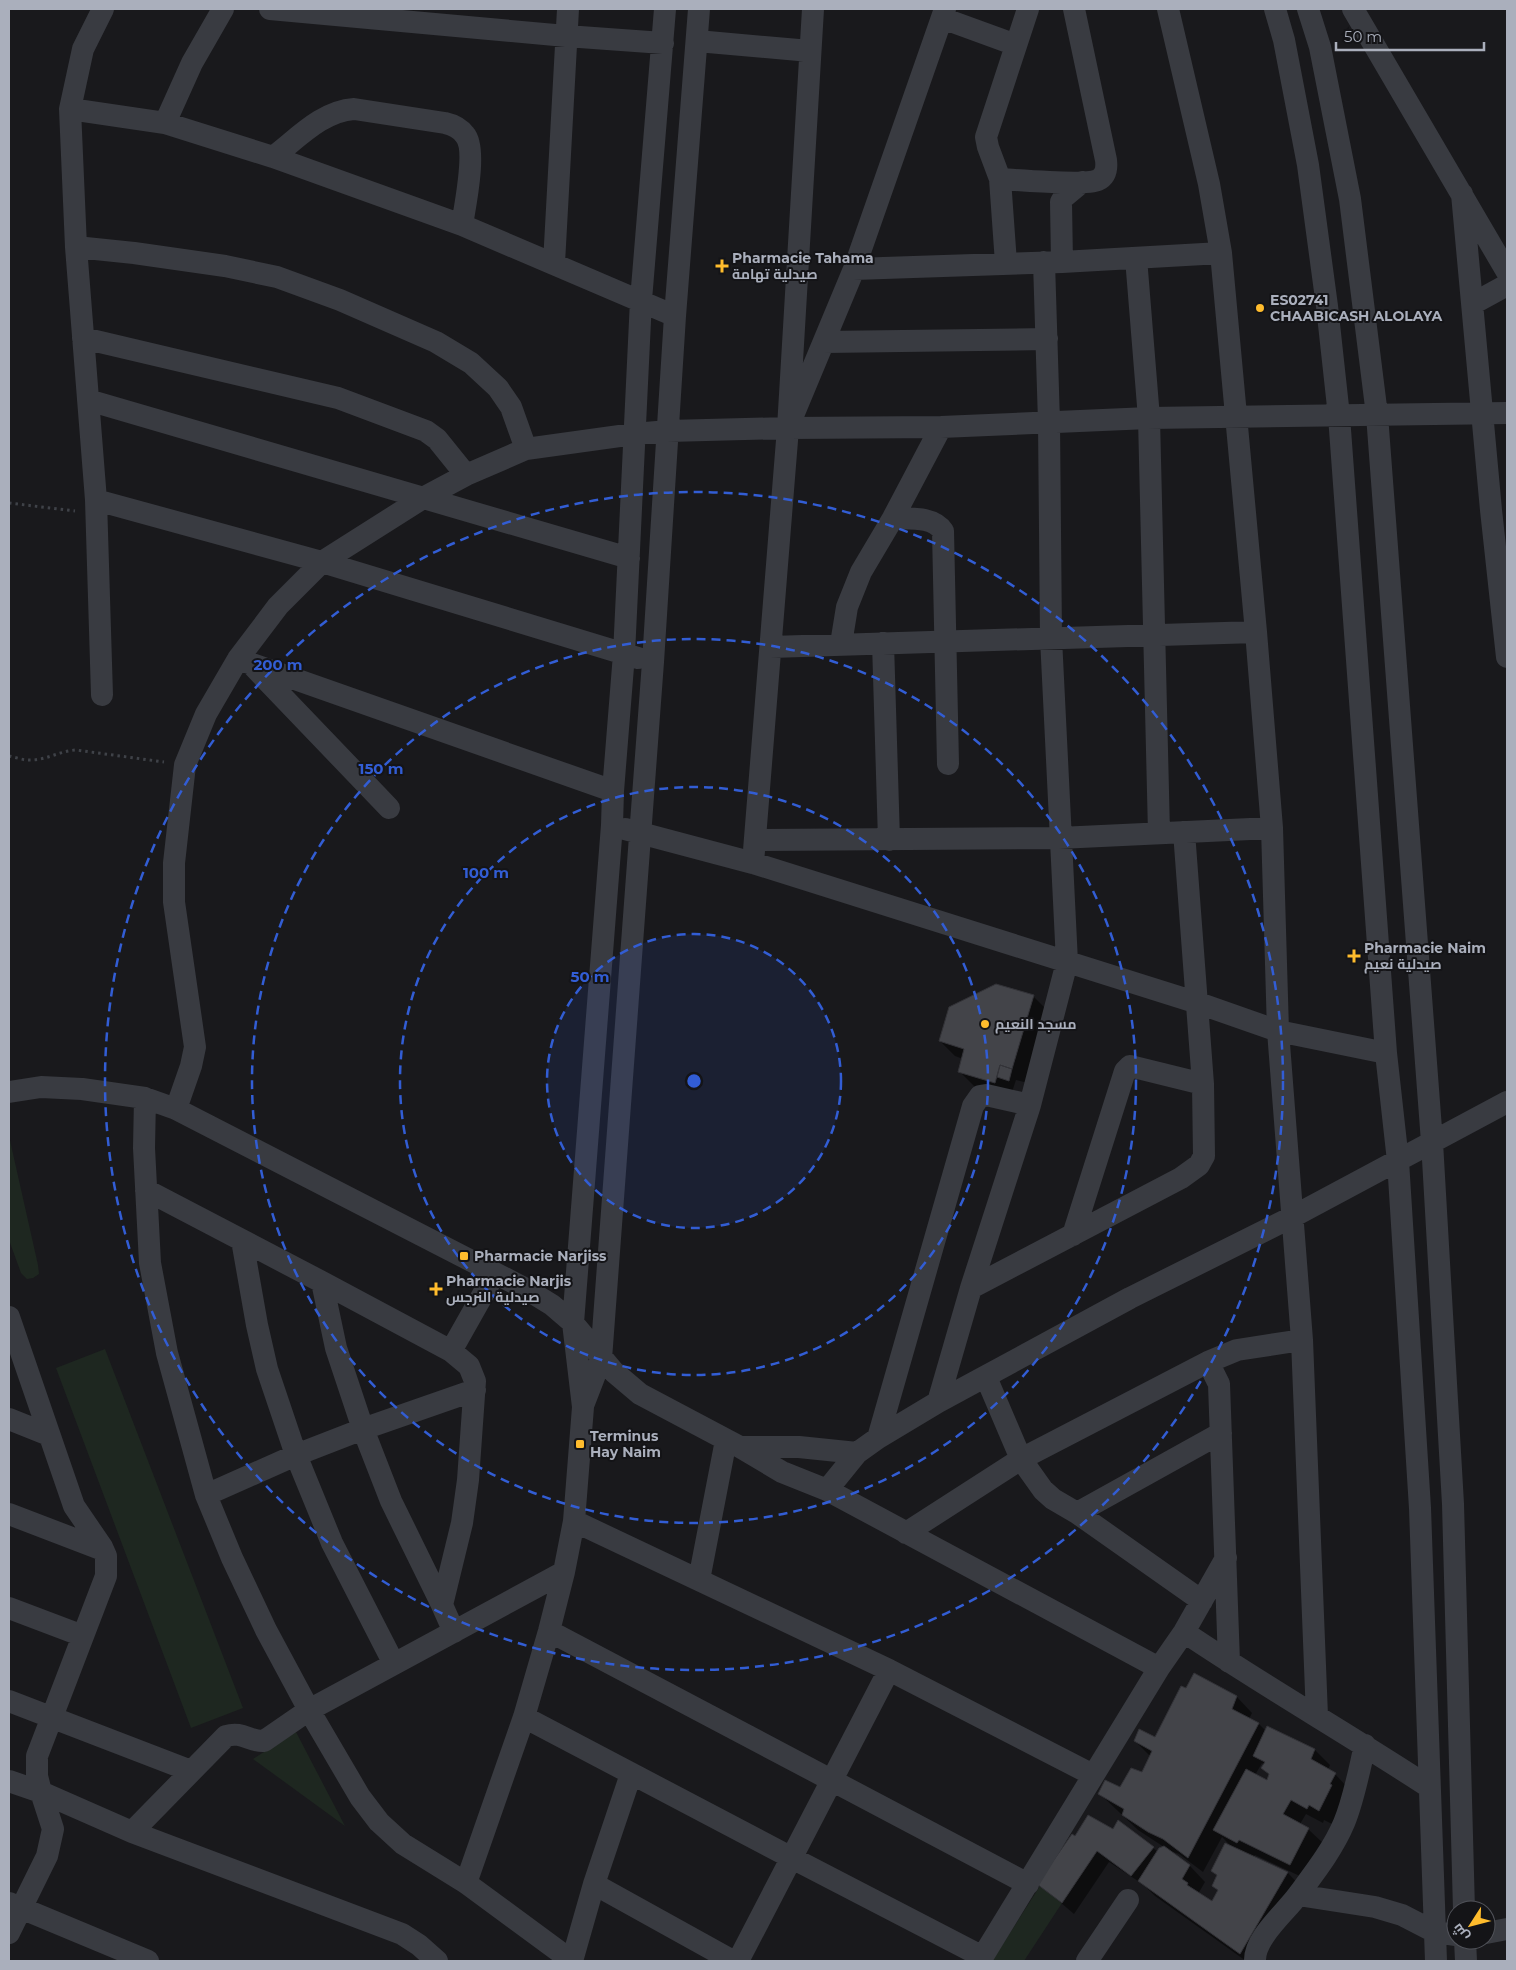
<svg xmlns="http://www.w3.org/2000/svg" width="1516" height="1970" font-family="Montserrat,Cairo,sans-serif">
  <rect width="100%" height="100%" fill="#19191c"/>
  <!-- green -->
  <path fill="#1e2720" d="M9 1136 38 1265 39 1274 33 1278 27 1279 21 1273 9 1240Z
    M105 1349 243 1708 191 1728 56 1368Z
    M296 1732 345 1826 253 1759Z
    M1040 1886 1062 1903 1024 1961H992Z"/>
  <!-- shadow -->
  <path fill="#0007" fill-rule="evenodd" d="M1033 996 1049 1012 1028 1083 1016 1080 1010 1098 975 1087 959 1071 963 1059 955 1056 940 1041Z
    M1194 1675 1237 1697 1252 1713 1249 1719 1259 1724 1266 1731 1315 1750 1330 1765 1328 1770 1335 1774 1350 1790 1334 1825 1324 1820 1323 1823 1306 1814 1300 1824 1308 1829 1324 1844 1306 1879 1255 1855 1253 1857 1288 1873 1303 1889 1246 1961 1155 1896 1144 1885 1109 1862 1074 1914 1039 1884 1076 1837 1113 1830 1153 1848 1158 1852 1164 1847 1138 1830 1100 1794 1121 1789 1142 1774 1151 1757 1135 1741 1156 1739ZM1262 1763 1264 1765 1263 1768 1270 1776 1268 1781 1255 1775ZM1222 1837 1233 1848 1213 1871 1218 1877 1219 1891 1212 1903 1198 1894 1205 1882 1190 1866 1167 1850 1179 1854 1203 1872Z"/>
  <!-- building -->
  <path fill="#434449" stroke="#333338" d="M996 984 1034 995 1012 1069 1000 1065 995 1083 958 1072 964 1049 939 1041 949 1007Z
    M1000 1065 1012 1069 1009 1081 997 1077Z
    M1194 1673 1237 1696 1232 1709 1259 1723 1188 1858 1163 1839 1148 1832 1122 1815 1124 1809 1098 1794 1105 1780 1120 1787 1131 1768 1142 1772 1152 1751 1134 1741 1139 1729 1155 1737 1181 1686 1186 1688Z
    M1267 1726 1315 1749 1311 1759 1336 1773 1330 1784 1332 1785 1319 1811 1309 1805 1307 1809 1291 1800 1283 1814 1309 1828 1290 1865 1239 1840 1237 1843 1213 1830 1246 1769 1267 1780 1269 1774 1261 1768 1265 1762 1253 1756Z
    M1088 1815 1113 1829 1118 1820 1154 1847 1131 1876 1097 1851 1062 1903 1037 1884 1072 1834 1075 1836Z
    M1225 1843 1288 1872 1240 1954 1138 1881 1159 1848 1164 1846 1190 1865 1182 1879 1188 1883 1187 1885 1212 1901 1218 1890 1212 1886 1217 1875 1211 1871Z"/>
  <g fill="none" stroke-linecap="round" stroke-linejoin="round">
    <!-- path -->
    <path stroke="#3f4248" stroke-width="3" stroke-dasharray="2.5 4" stroke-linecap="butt" d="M9 503 75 511
      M9 756C15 757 22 760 28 760 45 761 59 751 76 750L164 762"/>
    <!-- street -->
    <path stroke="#393b41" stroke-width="22" d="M270 9 566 36 663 43
      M1168 9 1209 184 1221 253 1256 632 1272 828 1278 1031 1302 1340 1317 1716
      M1275 9 1284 40 1308 165 1327 306 1339 416 1386 1053 1398 1161 1420 1508 1436 1961
      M1308 9 1320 47 1350 199 1377 415 1432 1142 1453 1504 1464 1910
      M1353 9 1507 272
      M942 18 1016 45
      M697 41 810 51
      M70 109 165 123 273 157 462 225 675 316
      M165 123 192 63 223 9
      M273 157C297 139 322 111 354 109L445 123C454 125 460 128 465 135 477 149 465 206 462 225
      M1000 179C1018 180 1085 186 1098 180 1106 176 1107 168 1106 160L1074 9
      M1462 194 1491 510 1507 657
      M76 247 134 253 225 266 277 277 340 300 436 342 471 363 498 388 511 407 526 449
      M1136 258 1149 418 1159 833
      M1062 262 1061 202 1064 197 1082 182
      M554 263 568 9
      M1006 263 1000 179 988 147 986 137 1028 9
      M854 269 1062 262 1221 253
      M1474 303 1507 285
      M83 338 338 398 426 431 437 439 466 475
      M825 342 1047 339
      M88 400 629 558
      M794 413 854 269 945 9
      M96 500 322 562 638 658
      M893 518C910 519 933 516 943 531L948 764
      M883 643 889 840
      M841 644 847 607 861 572 893 518 941 427
      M771 647 1256 632
      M238 659 613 791
      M254 667 389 808
      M102 695 96 500 76 247 70 109 83 49 103 9
      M625 829 753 863 1198 1003 1278 1031 1386 1053
      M756 840 1059 838 1272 828
      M753 863 788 428 813 9
      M9 1092 41 1087 82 1089 145 1098 176 1109 526 1289 552 1305 573 1323 614 1372 640 1394 740 1447 782 1472 827 1490 1159 1668
      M145 1098 144 1148 150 1263 167 1353 206 1495 232 1558 266 1630 309 1710 360 1797 379 1822 403 1844 466 1883 572 1961
      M176 1109 191 1066 195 1047 174 902V863L185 765 206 714 238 659 278 606 322 562 423 498 466 475 526 449 634 434 668 431 788 428 941 427 1149 418 1507 413
      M146 1190 322 1282 451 1351
      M1073 1235 1125 1071 1130 1066 1203 1084
      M242 1240 257 1325 267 1369 296 1455 332 1543 394 1664
      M322 1282 336 1348 363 1429 391 1501 442 1605
      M971 1288 1181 1178 1199 1165 1204 1156 1203 1084 1184 832
      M9 1317 74 1506 102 1547 106 1556V1576L37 1756V1776L41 1792 132 1832 402 1934 419 1945 437 1961
      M1208 1362 1219 1384 1229 1662
      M986 1377 1021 1459 1043 1490 1053 1499 1077 1513 1202 1601
      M938 1402 971 1288 1030 1105 1067 962 1051 638 1049 422 1044 262
      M584 1403 601 1359 653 662 675 316 699 9
      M9 1419 49 1435
      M878 1438 973 1106 980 1096 986 1095 1030 1105
      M740 1447H799L857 1453
      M827 1490 857 1453 878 1438 938 1402 1130 1298 1294 1216 1507 1102
      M206 1495 296 1455 363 1429 475 1390
      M1077 1513 1221 1433
      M9 1514 103 1550
      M574 1521 889 1670 1093 1775
      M906 1533 1021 1459 1208 1362 1237 1350 1302 1340
      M699 1580 726 1440
      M9 1608 83 1636
      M549 1631 1028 1884
      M454 1632 442 1605 462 1523 468 1480 475 1381 469 1366 451 1351 495 1273
      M1184 1632C1264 1686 1348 1734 1429 1787
      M9 1701 191 1771
      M524 1717 792 1858 983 1957
      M9 1781 41 1792 53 1829 47 1856 9 1933
      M132 1832 226 1736C243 1731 249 1742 264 1741L309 1710 564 1572
      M466 1883 524 1717 549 1631 564 1572 574 1521 583 1407 573 1323 612 825 613 791 624 654 641 300 665 9
      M594 1884 733 1961
      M1298 1895 1375 1907 1402 1915 1435 1932 1456 1935
      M9 1903 148 1961
      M1486 1933 1507 1929
      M1465 1940 1466 1961
      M572 1961 594 1884 631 1774
      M738 1961 889 1670
      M980 1961 1159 1668 1184 1632 1226 1558
      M1087 1961 1128 1900
      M1255 1961C1254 1938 1285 1913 1298 1895 1315 1872 1333 1849 1344 1823 1354 1799 1359 1771 1365 1745"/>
  </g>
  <!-- distance rings -->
  <circle cx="694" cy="1081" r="147" fill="#325dd4" fill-opacity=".12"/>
  <g fill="none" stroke="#325dd4" stroke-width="2.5" stroke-dasharray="9 6">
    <circle cx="694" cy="1081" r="147"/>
    <circle cx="694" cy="1081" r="294"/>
    <circle cx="694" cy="1081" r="442"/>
    <circle cx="694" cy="1081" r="589"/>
  </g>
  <!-- markers -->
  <g fill="#ffbc2d" stroke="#141417" stroke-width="2">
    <path d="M719.5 258.5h5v5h5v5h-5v5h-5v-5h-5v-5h5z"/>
    <circle cx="1260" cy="308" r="5"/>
    <path d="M1351.5 948.5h5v5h5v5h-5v5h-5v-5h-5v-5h5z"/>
    <circle cx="985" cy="1024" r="5"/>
    <rect x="459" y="1251" width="10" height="10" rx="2.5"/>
    <path d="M433.5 1281.5h5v5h5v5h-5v5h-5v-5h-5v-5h5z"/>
    <rect x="575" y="1439" width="10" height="10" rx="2.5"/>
  </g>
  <g text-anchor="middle" stroke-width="4" stroke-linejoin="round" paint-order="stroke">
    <!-- poi labels -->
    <g font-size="14" font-weight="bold" fill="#aaafbc" stroke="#141417" text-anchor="start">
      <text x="732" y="263">Pharmacie Tahama<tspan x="732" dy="16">صيدلية تهامة</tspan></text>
      <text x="1270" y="305">ES02741<tspan x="1270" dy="16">CHAABICASH ALOLAYA</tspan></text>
      <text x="1364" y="953">Pharmacie Naim<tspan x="1364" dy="16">صيدلية نعيم</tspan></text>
      <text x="995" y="1029">مسجد النعيم</text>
      <text x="474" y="1261">Pharmacie Narjiss</text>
      <text x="446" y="1286">Pharmacie Narjis<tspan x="446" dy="16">صيدلية النرجس</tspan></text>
      <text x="590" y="1441">Terminus<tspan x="590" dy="16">Hay Naim</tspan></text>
    </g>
  </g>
  <circle cx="694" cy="1081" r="8" fill="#325dd4" stroke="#141417" stroke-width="2.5"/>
  <g font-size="15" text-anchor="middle" font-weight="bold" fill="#325dd4" stroke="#141417" stroke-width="4" stroke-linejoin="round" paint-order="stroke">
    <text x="278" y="670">200 m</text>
    <text x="381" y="774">150 m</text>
    <text x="486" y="878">100 m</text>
    <text x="590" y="982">50 m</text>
  </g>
  <!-- border -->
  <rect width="1516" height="1970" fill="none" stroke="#aaafbc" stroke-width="20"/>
  <!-- north arrow -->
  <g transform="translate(1471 1925) rotate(234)"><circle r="24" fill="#141417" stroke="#505259"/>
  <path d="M0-4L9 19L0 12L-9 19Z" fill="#ffbc2d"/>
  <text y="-8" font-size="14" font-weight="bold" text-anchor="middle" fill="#aaafbc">ش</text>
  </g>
  <!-- scale -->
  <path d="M1336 42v8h148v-8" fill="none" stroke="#aaafbc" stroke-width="2.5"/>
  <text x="1344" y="42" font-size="15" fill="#aaafbc" stroke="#141417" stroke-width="4" paint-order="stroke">50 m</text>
</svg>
